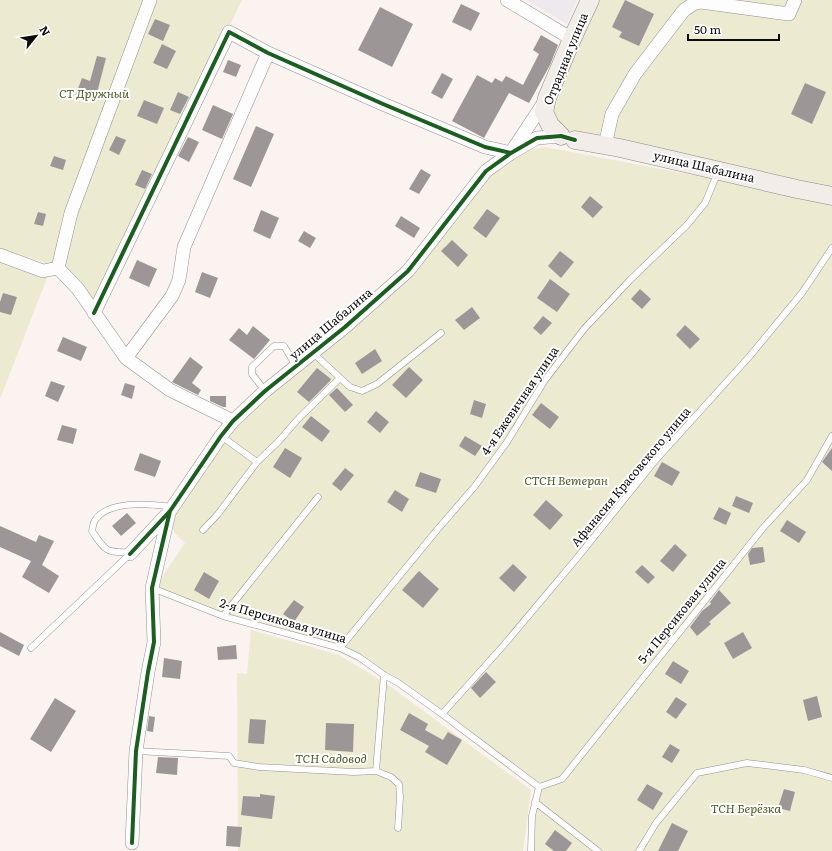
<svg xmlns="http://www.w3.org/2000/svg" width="832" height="851" font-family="Literata,serif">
  <rect width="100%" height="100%" fill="#faf3f0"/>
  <!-- industrial -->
  <path fill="#eee9ed" d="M526 0H577L567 24Z"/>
  <!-- green -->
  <path fill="#edead2" d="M0 0H242L94 305 53 265 0 249Z
    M590 0H832V187L575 140 550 125 547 98Z
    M545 147 693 175 832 205V851H528L536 790 397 685 339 651 231 618 155 587 185 543 174 532 169 508 205 456 404 271 509 154Z
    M0 257 49 273 0 399Z
    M251 630 339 655 387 684 531 790 523 851H238L237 673 247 674Z"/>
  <!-- building -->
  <path fill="#9c9796" d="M625 0 654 14 639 46 619 37 622 32 612 27Z
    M461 4 480 13 471 31 452 22Z
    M380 7 413 24 392 67 358 50Z
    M155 19 170 25 163 41 148 34Z
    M541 35 558 45 550 65 529 103 509 93 484 138 452 121 477 75 492 83 495 78 502 82 506 76 523 85 539 54 533 50Z
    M162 44 176 51 167 69 153 63Z
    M97 56 106 58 98 89 93 100 76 94 82 78 90 81Z
    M228 60 241 65 236 77 223 72Z
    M442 73 453 79 442 99 431 93Z
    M805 83 826 92 812 124 791 114Z
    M178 92 189 97 180 114 170 110Z
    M144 100 164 108 157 124 137 116Z
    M213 105 233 114 222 139 202 130Z
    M256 126 274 134 251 187 233 179Z
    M116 136 126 140 119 155 109 150Z
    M188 137 199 142 189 162 178 156Z
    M54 156 66 160 63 170 50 166Z
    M421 169 431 175 419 194 409 189Z
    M142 170 152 174 145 189 135 185Z
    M590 196 603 207 593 218 581 207Z
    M487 209 500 218 486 238 473 228Z
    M261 210 279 218 270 239 253 231Z
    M38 212 46 214 43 226 34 224Z
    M401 216 420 228 414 238 395 226Z
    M304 231 316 238 310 248 298 241Z
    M452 240 468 255 458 267 441 251Z
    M560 251 574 262 561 278 548 266Z
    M137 260 157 269 149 287 129 278Z
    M202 272 218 278 210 298 195 292Z
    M550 279 570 294 557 312 537 298Z
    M640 289 651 299 642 309 631 299Z
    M3 293 17 297 11 315 0 312V302Z
    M472 307 480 318 464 330 455 320Z
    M543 316 552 323 541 335 533 328Z
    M685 325 700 339 690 349 676 335Z
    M253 326 270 340 254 359 229 340 239 328 247 335Z
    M63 337 87 347 81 361 57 351Z
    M375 349 382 361 362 374 355 363Z
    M190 357 203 367 192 383 201 390 198 395 172 382Z
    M409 367 423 380 406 398 392 385Z
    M317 368 331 379 330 381 309 402 297 392Z
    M51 381 65 386 58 402 45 396Z
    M125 383 135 386 132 399 121 395Z
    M337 388 353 405 345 412 329 395Z
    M210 396H226V407H223L210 401Z
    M474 400 486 404 482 418 470 414Z
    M541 403 559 417 550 429 532 415Z
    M376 411 389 422 380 433 367 422Z
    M311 416 330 431 322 442 302 427Z
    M62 425 77 429 73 444 57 440Z
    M465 436 482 446 475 456 459 446Z
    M285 448 302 458 290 478 273 467Z
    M832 448V471L822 462Z
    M140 453 161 461 155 477 134 470Z
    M662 462 680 472 672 486 654 476Z
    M345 468 354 475 341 491 332 484Z
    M420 472 441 479 436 493 415 486Z
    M395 490 409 499 402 512 387 502Z
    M736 496 753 503 749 513 732 506Z
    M546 500 563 515 550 530 533 515Z
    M719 507 731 513 726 525 713 519Z
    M127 513 136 523 121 536 112 526Z
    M787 520 806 532 799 543 780 531Z
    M0 526 36 542 39 535 54 541 42 565 59 576 49 593 22 577 31 561 0 547Z
    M675 544 687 555 673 572 660 561Z
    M763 547 765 562 750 565 748 554 752 548Z
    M513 564 527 577 514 592 499 578Z
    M642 565 655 577 648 584 635 572Z
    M419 571 439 589 423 608 402 590Z
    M204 572 219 581 209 599 194 590Z
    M719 590 731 603 709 622 711 624 697 636 690 627 702 611 711 604 710 602Z
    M294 600 304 607 294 622 283 614Z
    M0 632 24 645 19 656 0 646Z
    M743 632 752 648 733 659 724 643Z
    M236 645 237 659 218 660 217 647Z
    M164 658 182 661 180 679 162 677Z
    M673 661 689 671 681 684 665 674Z
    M486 672 496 682 480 698 471 688Z
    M817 696 822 717 808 721 803 700Z
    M676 697 687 704 676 719 666 712Z
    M55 698 76 711 51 752 30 739Z
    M409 713 428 724 425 730 443 740 448 732 462 740 447 765 425 752 429 746 400 730Z
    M149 716 155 717 153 732 147 731Z
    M250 719 266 720 264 744 248 743Z
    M326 723 354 724 353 752 325 750Z
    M670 744 680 750 672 763 662 757Z
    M158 757 178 758 177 775 156 773Z
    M647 784 663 793 653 810 637 800Z
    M784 789 795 792 790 811 778 808Z
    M260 794 275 796 272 819 241 815 243 796 260 797Z
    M672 823 688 831 678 851H658Z
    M227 826 242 827 240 847 226 846Z
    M555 830 572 843 566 851H554L545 844Z"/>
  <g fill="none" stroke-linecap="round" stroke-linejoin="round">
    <defs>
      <path id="service" d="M313 353 350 387 362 391 377 384 441 333
        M265 391 252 374V367L274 346H284L296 366
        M221 436 257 462
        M203 530 218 514 257 462 278 442 299 418 340 378
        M132 552C106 553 106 552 92 531 93 527 93 522 96 519 110 500 152 504 173 507
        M152 588 223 616 340 648 359 657 384 675 397 682 442 714 539 787
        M223 616 318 497
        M31 648 130 554
        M340 648 437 530 475 486 507 442 545 380 584 329 630 280 687 225 705 203 718 172
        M384 675 376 771 391 777 399 784 400 797 398 828
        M442 714 503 646 577 558 654 462 749 357 802 293 832 248
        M136 751 229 756 234 763 259 767 354 772 376 771
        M539 787 562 779 763 528 807 480 832 436
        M535 802 598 851
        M531 851 532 816 539 787
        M639 851 656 823 697 773 747 763 804 770 832 778"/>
      <path id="minor" d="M507 0 572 39
        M605 146 612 114 635 74 684 10 695 3 701 2 789 14 795 0
        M512 151 545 101
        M0 255 43 271 58 268 78 289 126 358 170 390 233 421
        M58 268 71 213 150 0
        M94 313 229 32 268 53 383 104 485 147 511 153
        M126 358 172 296 179 280 184 247 268 53
        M130 554 170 511 221 436 233 421 265 391 345 327 408 271 486 171 511 153 537 138 561 136
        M132 843 136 751 148 672 154 642 152 588 169 513"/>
      <path id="secondary" d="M561 136 550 125 544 112 547 98 572 39 590 0
        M575 140 620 148 797 189 832 196"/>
    </defs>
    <!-- service casing -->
    <use href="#service" stroke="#93908f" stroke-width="7"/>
    <!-- minor casing -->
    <use href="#minor" stroke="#93908f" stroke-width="14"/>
    <!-- secondary casing -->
    <use href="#secondary" stroke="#8a8785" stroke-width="19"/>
    <!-- service -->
    <use href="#service" stroke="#fefdfd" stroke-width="6"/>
    <!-- minor -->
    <use href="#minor" stroke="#fefdfd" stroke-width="13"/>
    <!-- secondary -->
    <use href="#secondary" stroke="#f3ede9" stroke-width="18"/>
    <defs>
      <path id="cycleway" d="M94 313 229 32 268 53 383 104 485 147 511 153
        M130 554 170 511 221 436 233 421 265 391 345 327 408 271 486 171 511 153 537 138 561 136 575 140
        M132 843 136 751 148 672 154 642 152 588 170 511"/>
    </defs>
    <!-- cycleway casing -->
    <use href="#cycleway" stroke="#fff" stroke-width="6"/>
    <!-- cycleway -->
    <use href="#cycleway" stroke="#1b5e20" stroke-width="4"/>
  </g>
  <g text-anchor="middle" stroke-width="4" stroke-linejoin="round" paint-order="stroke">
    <!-- street labels -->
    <g font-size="12" fill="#0c0c0c" stroke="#fff">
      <text transform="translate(566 59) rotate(-68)" y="4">Отрадная улица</text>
      <text transform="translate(704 167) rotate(13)" y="4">улица Шабалина</text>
      <text transform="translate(331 324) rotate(-40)" y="4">улица Шабалина</text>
      <text transform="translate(520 401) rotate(-56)" y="4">4-я Ежевичная улица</text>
      <text transform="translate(631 477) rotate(-50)" y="4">Афанасия Красовского улица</text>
      <text transform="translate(682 611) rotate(-51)" y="4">5-я Персиковая улица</text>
      <text transform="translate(283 621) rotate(16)" y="4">2-я Персиковая улица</text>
    </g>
    <!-- park labels -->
    <g font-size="12" font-style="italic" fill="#4b5b24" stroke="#fff">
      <text x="94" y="98">СТ Дружный</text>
      <text x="566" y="485">СТСН Ветеран</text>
      <text x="331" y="763">ТСН Садовод</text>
      <text x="746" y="813">ТСН Берёзка</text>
    </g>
  </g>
  <!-- north arrow -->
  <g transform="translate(36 36) rotate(60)" stroke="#ffffff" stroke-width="3" paint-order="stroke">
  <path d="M0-3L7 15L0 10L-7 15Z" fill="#0c0c0c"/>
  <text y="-6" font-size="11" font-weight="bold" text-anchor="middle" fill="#0c0c0c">N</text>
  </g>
  <!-- scale -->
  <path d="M688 34v6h91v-6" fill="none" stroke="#0c0c0c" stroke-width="2"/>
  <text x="694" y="34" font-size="12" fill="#0c0c0c" stroke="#ffffff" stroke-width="3" paint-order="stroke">50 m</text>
</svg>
